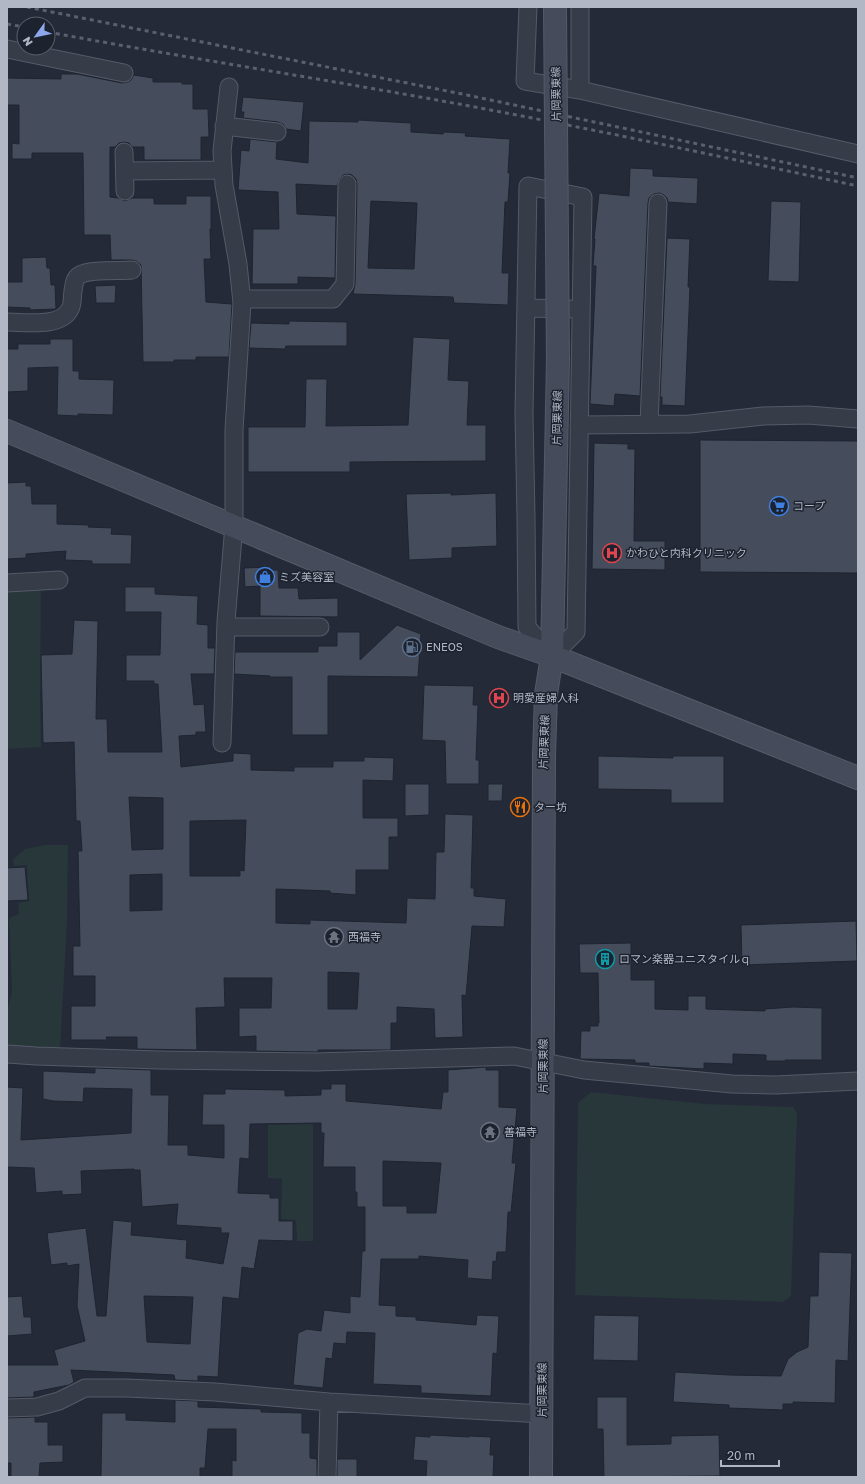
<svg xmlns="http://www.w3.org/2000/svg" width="865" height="1484" font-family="'Golos Text','Noto Sans JP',sans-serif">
  <rect width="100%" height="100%" fill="#242a38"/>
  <!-- green -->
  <path fill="#27373a" d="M41 589 40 697 41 747 7 749V591Z
    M45 845H68L67 923 60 1049 7 1046V1011L12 992 9 918 19 914 18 903 29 901 27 865 14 866 13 860 25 849Z
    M591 1092 705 1104 793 1107 797 1113 791 1296 783 1302 575 1295 578 1103Z
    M313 1124V1241H297L296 1220 281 1219 282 1179 268 1178V1125Z"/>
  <!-- building -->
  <path fill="#454d5d" stroke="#1e2430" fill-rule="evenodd" d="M61 74H77L122 83 128 82 131 80 134 75 153 78V82H182V84H193V109H208L209 137H201V160H144V147H132L129 143 124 142 119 143 115 147H110V197L118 198 125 201 132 198H154V204H186V196H211V229H210L211 259H204L206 302 232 304 229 357H196V360H174V362H143L141 265 136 261 132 260H111L110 235H84L83 153H32V159H12V143L19 144V105H7V78L61 79Z
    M243 97 304 102 301 131 286 129 283 124 278 122 243 118 244 112H241Z
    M358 120 411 123V132L443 134 444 132 466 133 465 136 510 139 508 173H510L508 202H505L502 273H509L508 305 454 303 453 297 353 294 355 284 357 184 356 179 352 175 348 174 343 175 339 179 337 186 296 184 297 214 336 216 335 278 298 277V284H252L253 229H279L278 192 238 190 241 150 249 151 250 139 277 142 276 159 308 163 309 121 358 122ZM371 201 417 203 414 269 368 268Z
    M630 168 653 169V176L698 178 697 204 668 202 667 198 664 195 659 193 654 194 649 198 648 203 640 396 615 394 614 406 590 404 596 266H593L595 239H594L599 193 629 196Z
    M771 201 801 202 799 282 768 281Z
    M667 238 690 239 688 287H690L685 406 662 405V397H660Z
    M46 257 47 268H50L51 285H55L56 309 30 310V308L7 307V282H22V258Z
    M116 285 115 303H96L95 286Z
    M289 321 347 322V346H286L285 349 249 348 251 323 289 324Z
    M413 337 450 339 448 380 469 381 467 425H486V461L350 462V472H248V427H305L306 379H327L326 426 408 425Z
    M50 339H73V371H79V379L114 380 113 415 78 414V416L57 415 58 367 28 368V391L7 392V349H18V344H50Z
    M700 440 858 441V573L700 572Z
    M594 443 628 444V449H635L634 541H665V570L592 569Z
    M26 482V486H31L32 504H57V524L89 525 88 527 112 528 111 534 132 535 131 564H92V561L65 560 66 551 26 554V558L7 559V483Z
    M451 493V495L496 493 497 546 452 548V558L409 560 406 494Z
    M268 567V570H278L279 588H298L299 599 338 598V617L260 616V586L245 587 244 568Z
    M125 587H155V594L198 596 197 624 208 625V648H215L214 674H191L194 705 204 704 206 732H196V735L179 736 181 767 233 761V753L251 754V770L294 771V767H333V761H364V757L394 758 393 781 363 780V818H398V837H389V870H356V895L330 893V891L276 889V923L310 924V920L406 923 407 898 435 899 436 852H444L445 814 473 815 471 888H474V896L506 899 504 927 472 926 466 996 462 995 463 1037 435 1038 434 1009 397 1007V1023H391V1050H318V1052H316L256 1051V1036L239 1037V1008H271L272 978H224L225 1007 196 1008 197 1050 137 1049V1037H106L107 1040H71V1006H95V976H73V946H80L78 851H82L80 821H76L74 742 43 743 41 655 72 654 74 620 98 621 96 719H107L108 752H162L158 684H154V681H126V655H160L161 612H125ZM129 797 163 798V849L132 850ZM246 820 244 871 240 870V876H190V821ZM162 874V910L130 911V875ZM328 972 359 973 357 1009H328Z
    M397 625 421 634 418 677 328 676V735H292V677H270V676L234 674 235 652H318V646H337V632H360V660Z
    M424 685 474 686 473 705H478L476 760H479V784H446L445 741 422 740Z
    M598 756 673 758V756H724V803H671V790L598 789Z
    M405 784H429V815L405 816Z
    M488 784H503L502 801H488Z
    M25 867 28 900 7 901V868Z
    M856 921 857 961 742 965 741 925Z
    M631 943V980H655V1009L688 1010V996H706V1009L765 1011V1009L793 1007 822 1008V1060H785V1061H766V1055L733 1054V1064L704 1063V1069L649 1066V1063H635V1060L580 1059 581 1031H590V1026H598V1023H599L598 973H580L579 944Z
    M486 1067V1070H499V1107L517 1108 512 1163H516L511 1212H508L506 1252H497L496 1262 493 1261 492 1280 467 1278 468 1260 419 1256V1259H381L379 1305 396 1306V1316L416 1317V1320L476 1325 477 1315 499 1316 497 1354 493 1353 491 1396 421 1393V1386L373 1384 375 1333 347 1332 346 1344 334 1343 332 1359 326 1358 323 1388 293 1385 298 1333 307 1329 321 1331 324 1310 350 1313V1296L360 1297 362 1251H365V1207H357V1192H355V1167H323L324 1133H321V1123L250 1124 249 1159 240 1158 238 1193 270 1194V1198H279V1221H293V1241L259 1240 254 1269 242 1267 239 1299 223 1297 218 1377 198 1376V1381L175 1380 174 1375 71 1370 74 1382 69 1385 34 1392V1397L7 1398V1365H58L54 1350 85 1341 77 1306 79 1264 67 1266V1263L51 1265 47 1233 86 1228 97 1316H106L113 1220 132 1222 131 1235 187 1240 186 1258 223 1264 229 1233H221V1228L176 1225 178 1204 142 1207 140 1170H134V1169L81 1171 82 1194 62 1195V1191L36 1193 34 1168 7 1167V1087L23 1088 21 1140 131 1133 132 1089 84 1088 83 1102 53 1101 43 1099V1071L95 1073V1068L151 1070V1095H169L168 1145H188V1155L224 1158V1125H202L203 1094H225V1089L285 1090V1096L321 1095V1089H331V1084H346V1101L441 1109 443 1092H448V1070ZM383 1161 441 1163 436 1213H407V1206H383ZM144 1296 193 1297 190 1344 147 1342Z
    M819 1252 852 1253 848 1361 836 1360 835 1403 793 1402V1404H783V1410L729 1408V1405L673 1402 675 1372 729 1375 781 1376 788 1359 797 1352 808 1347 810 1296H818Z
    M22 1296 24 1317H31L32 1334 7 1336V1297Z
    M594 1315 639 1316 638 1361 593 1360Z
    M597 1397H627V1445L671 1444V1436L719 1435 720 1476 604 1477 603 1429H597Z
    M175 1400 198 1401V1407L261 1409V1412L302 1413V1433H310V1458L317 1459V1477H232V1460L236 1461V1429H208L205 1468H200V1477H101L102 1413H126V1420L175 1422Z
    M35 1417V1422H48V1445H63V1462L40 1463 39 1477H11V1463H7V1418Z
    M430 1435 469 1437V1436L491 1437 490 1455H494L493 1477H426L427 1461 413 1460 415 1436 430 1437Z
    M337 1459H357V1477H337Z"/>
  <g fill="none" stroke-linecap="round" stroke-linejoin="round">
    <defs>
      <path id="street" d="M528 7 525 81 580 90 858 154
        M580 7V90
        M7 49 124 73
        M224 126 277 132
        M124 152 125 191
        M125 171 223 170
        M528 186 583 197 576 632 552 656 527 627 526 517 524 414Z
        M242 299H333L345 284 347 184
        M526 308 570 309
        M7 322C25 322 61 328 70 309 73 304 72 297 73 291 74 285 74 278 80 275 88 269 121 271 132 270
        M649 424 658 203
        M579 425 690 424 763 416 808 415 858 419
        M7 583 59 580
        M226 627H320
        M222 743 226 621 234 525V430L242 303 238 264 224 185 222 151 229 87
        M7 1054 36 1056 159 1060 316 1062 514 1056 584 1070 732 1084 776 1085 858 1081
        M7 1408 37 1407 59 1401 85 1388H126L215 1392 329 1402 542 1414
        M327 1477 329 1402"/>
      <path id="secondary" d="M7 431 498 637 552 656 858 778
        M541 1477 544 755 546 694 552 656 558 359"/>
    </defs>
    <!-- street casing -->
    <use href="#street" stroke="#555a67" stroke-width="19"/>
    <!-- secondary casing -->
    <use href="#secondary" stroke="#555a67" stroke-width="24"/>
    <!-- street -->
    <use href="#street" stroke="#373c49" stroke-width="17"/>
    <!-- secondary -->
    <use href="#secondary" stroke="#464b5b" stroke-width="22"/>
    <!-- rail -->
    <path stroke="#596070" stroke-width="3" stroke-dasharray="4 4" stroke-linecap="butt" d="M27 7 467 95 858 178
      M7 24 24 27
      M48 32C192 59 337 81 480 108 607 132 732 159 858 186"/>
    <defs>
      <path id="secondary-bridge" d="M555 7 558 359"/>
    </defs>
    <!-- secondary-bridge casing -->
    <use href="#secondary-bridge" stroke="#555a67" stroke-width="24" stroke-linecap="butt"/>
    <!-- secondary-bridge -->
    <use href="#secondary-bridge" stroke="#464b5b" stroke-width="22"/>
  </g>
  <!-- icons -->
  <defs>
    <symbol id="supermarket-ring" viewBox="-11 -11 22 22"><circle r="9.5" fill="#1c222e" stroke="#3f7fe0" stroke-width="1.5"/><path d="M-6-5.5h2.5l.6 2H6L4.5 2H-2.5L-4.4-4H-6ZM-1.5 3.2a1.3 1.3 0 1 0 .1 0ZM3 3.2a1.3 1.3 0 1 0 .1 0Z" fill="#3f7fe0"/></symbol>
    <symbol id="hospital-ring" viewBox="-11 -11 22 22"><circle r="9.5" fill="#1c222e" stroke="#e0444e" stroke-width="1.5"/><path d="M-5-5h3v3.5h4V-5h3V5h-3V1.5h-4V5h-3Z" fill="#e0444e"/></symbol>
    <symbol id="shop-ring" viewBox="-11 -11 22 22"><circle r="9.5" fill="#1c222e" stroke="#3f7fe0" stroke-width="1.5"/><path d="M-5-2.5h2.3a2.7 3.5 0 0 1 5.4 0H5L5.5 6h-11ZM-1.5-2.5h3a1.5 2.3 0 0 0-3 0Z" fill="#3f7fe0"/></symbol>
    <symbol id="fuel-ring" viewBox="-11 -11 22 22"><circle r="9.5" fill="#1c222e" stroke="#5c6f8a" stroke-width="1.5"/><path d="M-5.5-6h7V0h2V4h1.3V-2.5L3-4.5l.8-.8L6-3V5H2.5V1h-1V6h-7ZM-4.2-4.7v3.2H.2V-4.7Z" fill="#5c6f8a"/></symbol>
    <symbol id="restaurant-ring" viewBox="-11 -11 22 22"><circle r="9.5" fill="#1c222e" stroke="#e8710a" stroke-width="1.5"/><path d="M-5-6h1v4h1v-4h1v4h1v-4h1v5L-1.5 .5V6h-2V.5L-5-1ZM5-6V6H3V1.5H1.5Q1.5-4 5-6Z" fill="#e8710a"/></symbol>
    <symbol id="temple-ring" viewBox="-11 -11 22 22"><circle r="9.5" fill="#1c222e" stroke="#6b7280" stroke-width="1.5"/><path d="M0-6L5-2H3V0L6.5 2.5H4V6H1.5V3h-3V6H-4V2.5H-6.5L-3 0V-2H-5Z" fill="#6b7280"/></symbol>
    <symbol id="building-ring" viewBox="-11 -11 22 22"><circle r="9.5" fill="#1c222e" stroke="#0f9aa8" stroke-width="1.5"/><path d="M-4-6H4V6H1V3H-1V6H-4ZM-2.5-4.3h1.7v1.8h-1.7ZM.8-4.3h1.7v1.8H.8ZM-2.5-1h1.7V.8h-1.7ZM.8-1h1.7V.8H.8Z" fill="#0f9aa8"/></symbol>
  </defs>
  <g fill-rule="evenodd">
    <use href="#supermarket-ring" x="768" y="495" width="22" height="22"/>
    <use href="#hospital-ring" x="601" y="542" width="22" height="22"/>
    <use href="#shop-ring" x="254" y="566" width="22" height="22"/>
    <use href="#fuel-ring" x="401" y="636" width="22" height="22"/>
    <use href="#hospital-ring" x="488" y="687" width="22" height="22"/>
    <use href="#restaurant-ring" x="509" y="796" width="22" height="22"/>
    <use href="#temple-ring" x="323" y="926" width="22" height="22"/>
    <use href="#building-ring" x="594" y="948" width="22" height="22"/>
    <use href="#temple-ring" x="479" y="1121" width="22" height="22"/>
  </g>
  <g text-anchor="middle" stroke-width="3" stroke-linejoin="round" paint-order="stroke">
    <!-- street labels -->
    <g font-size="11" fill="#b2b7c5" stroke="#1c222e">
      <text transform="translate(556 94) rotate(-91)" y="4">片岡栗東線</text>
      <text transform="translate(557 418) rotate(-89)" y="4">片岡栗東線</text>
      <text transform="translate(544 742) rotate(-88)" y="4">片岡栗東線</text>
      <text transform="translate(543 1066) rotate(-90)" y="4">片岡栗東線</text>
      <text transform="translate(542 1390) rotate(-90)" y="4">片岡栗東線</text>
    </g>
    <!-- poi labels -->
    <g font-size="11" fill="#b2b7c5" stroke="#1c222e" text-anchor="start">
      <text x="793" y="510">コープ</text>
      <text x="626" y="557">かわひと内科クリニック</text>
      <text x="279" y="581">ミズ美容室</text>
      <text x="426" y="651">ENEOS</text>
      <text x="513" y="702">明愛産婦人科</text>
      <text x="534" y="811">ター坊</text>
      <text x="348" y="941">西福寺</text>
      <text x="619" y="963">ロマン楽器ユニスタイルｑ</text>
      <text x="504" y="1136">善福寺</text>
    </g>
  </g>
  <!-- border -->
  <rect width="865" height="1484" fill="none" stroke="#b2b7c5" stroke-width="16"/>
  <!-- north arrow -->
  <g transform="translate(36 36) rotate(237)"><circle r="19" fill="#1c222e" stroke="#585e6a"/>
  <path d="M0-3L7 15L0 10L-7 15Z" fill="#8da8ef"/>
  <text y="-6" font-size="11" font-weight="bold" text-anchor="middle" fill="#b2b7c5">N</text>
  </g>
  <!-- scale -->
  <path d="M721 1460v6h58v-6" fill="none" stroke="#b2b7c5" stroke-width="2"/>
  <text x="727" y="1460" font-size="12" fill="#b2b7c5" stroke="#1c222e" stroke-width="3" paint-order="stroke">20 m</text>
</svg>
